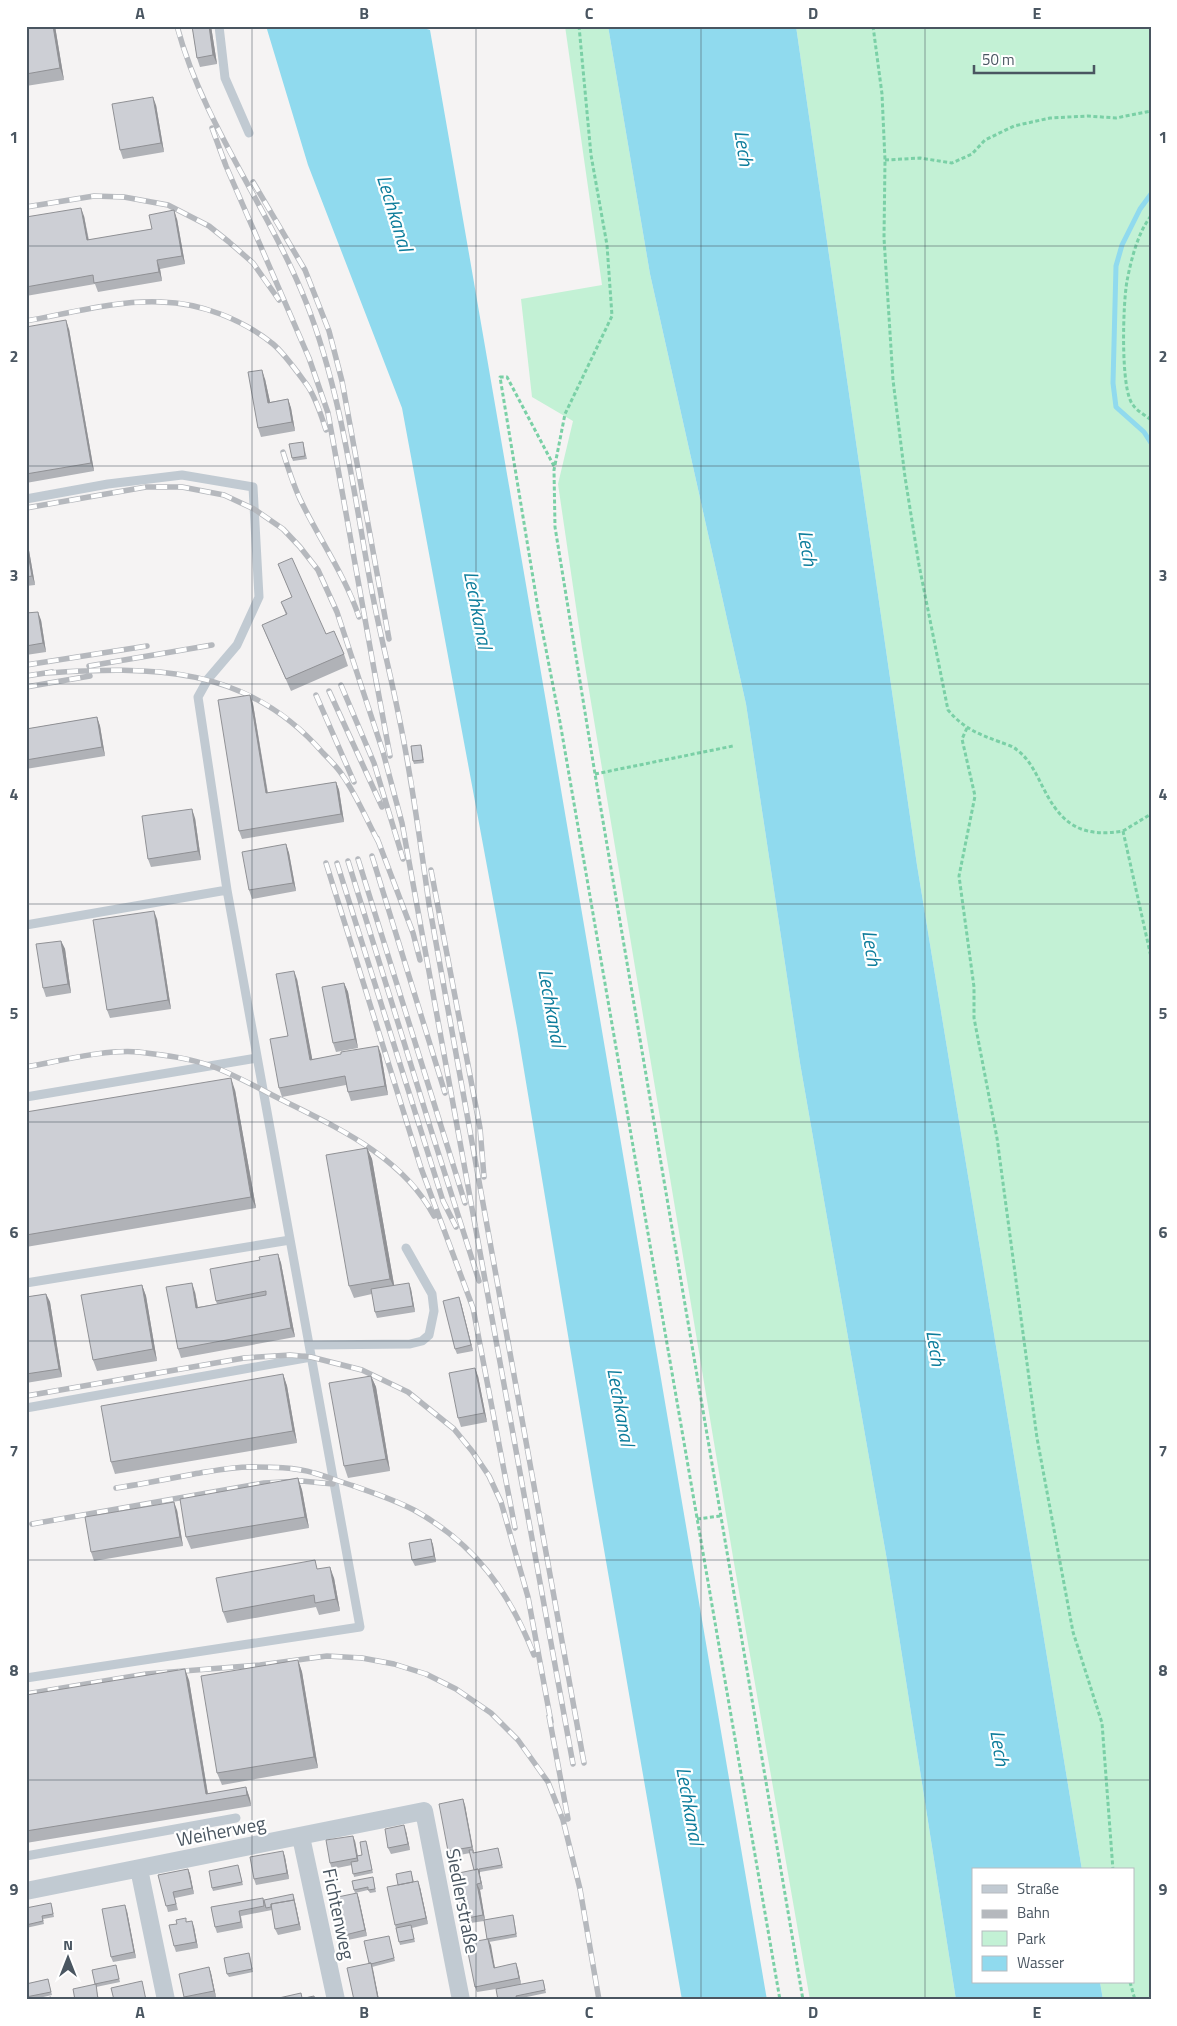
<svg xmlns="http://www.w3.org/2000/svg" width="1177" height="2026" font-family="'Titillium Web',sans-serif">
  <rect width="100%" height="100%" fill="#f5f3f3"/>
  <!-- green -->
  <path fill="#c3f1d5" d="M565 26H608L650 274 746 704 800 1063 888 1566 956 2000H810L734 1563 582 648 558 484 573 421 532 397 521 299 602 285Z
    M796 26H1151V2000H1103L1100 1982H1133V1870H1082L917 865Z"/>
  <!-- water -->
  <path fill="#90daee" d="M266 26H417L430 30C545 686 654 1343 767 2000H682L593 1486 517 1028 402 408 308 165Z
    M608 26H796L917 865 1082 1870H973V1982H1100L1103 2000H956L888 1566 800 1063 746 704 650 274Z"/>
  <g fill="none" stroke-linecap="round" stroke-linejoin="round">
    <!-- stream -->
    <path stroke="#90daee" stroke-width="5" d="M1151 194 1140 209 1122 245 1116 266 1113 383 1116 407 1144 432 1151 443"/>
    <!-- path -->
    <path stroke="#7ad0a6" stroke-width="3" stroke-dasharray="4 2.5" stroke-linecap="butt" d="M579 26 591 155 607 245 612 316 565 414 554 470 555 527 595 774 803 2000
      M873 26 882 94 885 160 884 238 893 380 905 477 919 565 948 710C963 728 978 734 1000 742 1005 744 1013 746 1017 750 1032 761 1038 779 1047 795 1065 828 1086 837 1123 831L1151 957
      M885 160 920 158 952 163 972 154 985 140 1014 126 1050 118 1088 116 1116 118 1151 111
      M1151 216C1138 232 1131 260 1127 281 1123 302 1120 390 1133 405 1137 411 1145 415 1151 420
      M554 466 507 377H500L538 608 560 722 780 2000
      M967 728 962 739 975 796 959 876 974 987V1018L997 1138 1037 1438 1073 1632 1102 1723 1113 1870
      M595 774 733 746
      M1123 831 1151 814
      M697 1519 720 1516
      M1130 1982 1135 2000"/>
    <!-- lane -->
    <path stroke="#c1cad2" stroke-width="9" d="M219 26 225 78 249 133
      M26 499 108 484 182 475 253 487 259 597 237 645 208 679 198 697 227 890 26 925
      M26 1097 257 1058
      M26 1283 290 1240
      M309 1345 410 1344 422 1341 429 1335 434 1311 432 1294 406 1248
      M26 1408 311 1357
      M26 1678 360 1627 227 890
      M26 1856 236 1818"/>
    <!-- street -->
    <path stroke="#c1cad2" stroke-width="18" d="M301 1837 336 2000
      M139 1869 166 2000
      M26 1891 424 1811 461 2000"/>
    <defs>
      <path id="rail" d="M177 26C203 124 269 208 306 302 341 391 353 488 370 581 378 627 390 671 399 717 412 779 420 841 429 904L584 1763
        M212 128 226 166 309 358 328 413 377 686
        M253 182 305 270 329 331 342 381 389 639
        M26 207 94 196 124 197 168 205 209 226 229 242 253 263 279 300
        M26 321C70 313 117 300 161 302 201 303 242 319 273 344 284 353 298 373 307 385 316 398 321 415 326 430
        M283 452C288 468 293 484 300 499 319 539 345 575 359 617
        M26 508 146 487H182L224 495 254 509 283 529 300 547 318 570 337 612 383 752 402 823 573 1764
        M26 665 147 646
        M89 666 212 645
        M45 673C152 666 247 665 323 753 330 760 338 768 343 776 357 796 367 821 379 843
        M26 676 52 672
        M376 680 390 756
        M341 685 374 763 403 859
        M26 687 90 676
        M329 691 382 807
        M316 695 354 782
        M377 838 413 933 420 960
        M372 856 445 1093
        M358 859 465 1203
        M348 861 432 1133 479 1281
        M326 863 421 1168 473 1308 515 1528
        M337 863 443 1201 456 1227
        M431 870 480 1128 484 1177
        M26 1067C61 1061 104 1049 139 1052 164 1055 190 1058 214 1067 237 1076 260 1089 282 1100 338 1128 403 1157 434 1216
        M26 1396 244 1358 290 1355 311 1357 362 1370 408 1392 454 1429 472 1451 489 1476 501 1502 528 1597 551 1722
        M116 1488C142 1484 168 1479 194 1474 213 1471 232 1467 250 1467 271 1467 295 1467 314 1473 328 1477 341 1482 354 1486 374 1493 395 1500 414 1510 475 1544 509 1591 534 1655
        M32 1524 264 1483 302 1481 333 1484
        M26 1694 146 1674 260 1665 327 1656 362 1658 394 1664 426 1674 456 1689 491 1713 518 1740 548 1782 563 1820 580 1889 599 2000
        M549 1716 568 1819"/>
    </defs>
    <!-- rail casing -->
    <use href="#rail" stroke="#b5b8bd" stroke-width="5.5"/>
    <!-- rail -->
    <use href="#rail" stroke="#fff" stroke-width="4" stroke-dasharray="11" stroke-linecap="butt"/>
  </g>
  <!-- wall -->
  <path fill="#b0b2b7" d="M26 26H55L64 80 26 86Z
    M192 26H211L217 64 200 67 197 58Z
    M156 105 164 152 123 159 120 150Z
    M84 216 89 240 152 229 177 219 185 264 160 269 162 281 98 292 95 284 26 296V217Z
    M26 327 69 329 94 471 26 483Z
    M265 379 270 402 288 399 291 408 295 431 261 437 258 428Z
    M303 442 307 459 293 461 292 458Z
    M26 533 35 585 26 586Z
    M278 564 326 634 344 654 348 666 291 691 267 637 262 625 286 615 281 602 292 597Z
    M26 613 41 620 46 652 26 655Z
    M250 695 253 704 268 793 336 782 339 790 344 822 242 839 239 831Z
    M97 717 100 726 105 756 26 769V729Z
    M422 748 424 763 414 764 413 761Z
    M195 818 201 860 151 867 148 859Z
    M286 844 289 853 296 891 252 899 249 890Z
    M157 919 171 1009 110 1018 107 1010Z
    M61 941 65 949 71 993 46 997 43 988Z
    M297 979 312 1059 381 1054 388 1095 351 1101 348 1092 346 1085 282 1097 279 1088Z
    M344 983 348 992 358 1048 336 1052 333 1043Z
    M235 1090 256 1208 26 1247V1112Z
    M367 1148 372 1159 394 1285 411 1289 415 1312 377 1318 375 1312 372 1294 354 1298 349 1286Z
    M278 1254 281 1263 295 1337 181 1358 178 1349 195 1292 198 1307 217 1304 216 1301 260 1260Z
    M142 1285 146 1296 157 1361 97 1371 93 1360Z
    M46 1294 50 1302 62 1377 26 1383V1297Z
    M461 1303 473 1351 457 1354 455 1349Z
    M283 1374 287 1386 297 1443 115 1474 111 1462Z
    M371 1376 376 1387 390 1471 348 1478 344 1466Z
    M478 1376 487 1422 461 1427 458 1418Z
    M298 1478 302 1490 309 1528 191 1549 186 1537Z
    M177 1510 183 1546 94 1561 91 1552Z
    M431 1539 433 1545 436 1562 415 1566 412 1560Z
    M318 1569 334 1578 340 1611 319 1615 316 1607 227 1623 223 1612Z
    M298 1660 302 1672 318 1768 222 1785 217 1773Z
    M189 1680 208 1794 246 1787 250 1799 251 1806 26 1843V1695Z
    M465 1805 474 1853 498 1848 503 1868 480 1872V1875L483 1889 480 1890 485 1920 514 1918 517 1937 489 1942 495 1968 518 1969 521 1984 544 1983 546 1993 517 1999 496 1989 477 1992 475 1987 488 1939 484 1921 464 1924 462 1919 474 1870 470 1853 450 1857 448 1851Z
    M406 1831 410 1850 391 1854 388 1848Z
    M355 1841 358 1856 362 1855 367 1844 373 1873 354 1877 352 1865 332 1869 330 1863Z
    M283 1851 285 1857 289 1879 256 1885 254 1879Z
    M239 1868 243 1885 213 1891 212 1888Z
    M188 1869 190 1874 194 1894 175 1898 178 1910 168 1912 158 1875Z
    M411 1871 414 1882 420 1887 428 1924 412 1928 415 1942 400 1945 395 1925 398 1885Z
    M373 1877 376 1892 370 1893 368 1890 355 1893 354 1890Z
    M357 1893 359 1899 367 1936 343 1941 341 1936Z
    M294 1897 301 1930 278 1935 275 1929 272 1910 241 1916 243 1928 217 1933 215 1927 211 1907Z
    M52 1906 54 1917 43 1919 44 1924 26 1928V1908Z
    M127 1911 136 1958 113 1962 111 1957Z
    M187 1922 194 1927 198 1948 176 1952 174 1946Z
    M389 1936 395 1961 372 1967 379 2000H354L369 1963Z
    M250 1956 253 1972 229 1977 227 1974Z
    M116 1965 120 1982 96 1987 99 2000H75L95 1984Z
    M209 1967 211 1973 216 1997 202 2000H185L184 1997Z
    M48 1979 52 1995 30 2000H26V1984Z"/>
  <!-- shaded-wall -->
  <path fill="#909195" d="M53 26H55L64 80 60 68Z
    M209 26H211L217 64 213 55Z
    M153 97 156 105 164 152 161 143Z
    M81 208 84 216 90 249 87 240Z
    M174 210 177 219 185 264 182 256Z
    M157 260 160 269 162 281 159 272Z
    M66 320 69 329 94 471 91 463Z
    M262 370 265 379 272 411 268 403Z
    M288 399 291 408 295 431 292 422Z
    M26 533 35 585 32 576 26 542Z
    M38 612 41 620 46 652 43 643Z
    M250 695 253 704 269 802 266 793Z
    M97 717 100 726 105 756 102 747Z
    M336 782 339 790 344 822 341 814Z
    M192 809 195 818 201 860 198 851Z
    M286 844 289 853 296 891 293 883Z
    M154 911 157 919 171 1009 168 1000Z
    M61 941 65 949 71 993 68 984Z
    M294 971 297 979 314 1068 310 1060Z
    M344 983 348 992 358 1048 355 1039Z
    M378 1046 381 1054 388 1095 385 1086Z
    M231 1078 235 1090 256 1208 251 1197Z
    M367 1148 372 1159 395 1290 390 1279Z
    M278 1254 281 1263 295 1337 291 1328Z
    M192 1283 195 1292 199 1316 196 1308Z
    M409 1283 411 1289 415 1312 413 1306Z
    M142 1285 146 1296 157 1361 153 1349Z
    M46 1294 50 1302 62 1377 59 1369Z
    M459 1297 461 1303 473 1351 471 1345Z
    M475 1368 478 1376 487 1422 484 1413Z
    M283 1374 287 1386 297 1443 293 1431Z
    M371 1376 376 1387 390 1471 386 1459Z
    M298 1478 302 1490 309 1528 305 1517Z
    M174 1502 177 1510 183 1546 180 1537Z
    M431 1539 433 1545 436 1562 434 1556Z
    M330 1567 334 1578 340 1611 336 1599Z
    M298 1660 302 1672 318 1768 314 1757Z
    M185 1669 189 1680 209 1801 206 1794Z
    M246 1787 250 1799 251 1806 247 1795Z
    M463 1799 465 1805 474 1856 472 1847Z
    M404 1825 406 1831 410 1850 408 1844Z
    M353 1836 355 1841 359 1864 357 1858Z
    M283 1851 285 1857 289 1879 287 1873Z
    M188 1869 190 1874 194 1894 192 1888Z
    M478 1869H479L480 1872V1875L483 1889 481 1883Z
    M418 1881 420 1887 428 1924 426 1918Z
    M477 1884 480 1890 485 1920 483 1915Z
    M357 1893 359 1899 367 1936 365 1930Z
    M293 1894 296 1906 301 1930 299 1924Z
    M125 1905 127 1911 136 1958 134 1952Z
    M192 1921 194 1927 198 1948 196 1942Z
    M488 1939 491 1945 496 1974 494 1968Z
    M371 1963 373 1969 379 2000H378Z
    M516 1963 518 1969 521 1984 519 1978Z
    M209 1967 211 1973 216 1997 214 1991Z"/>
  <!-- building -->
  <path fill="#cdcfd5" stroke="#909195" d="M26 26H53L60 68 26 74Z
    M192 26H209L213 55 197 58Z
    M153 97 161 143 120 150 112 104Z
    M81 208 87 240 152 229 149 215 174 210 182 256 157 260 159 272 94 283 93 275 26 287V217Z
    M66 320 91 463 26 474V327Z
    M262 370 268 403 288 399 292 422 258 428 248 372Z
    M303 442 305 456 292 458 289 444Z
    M26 542 32 576 26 577Z
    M292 558 326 634 334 631 344 654 286 679 262 625 287 614 281 602 292 597 278 564Z
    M38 612 43 643 26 646V613Z
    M250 695 266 793 336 782 341 814 239 831 218 700Z
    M97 717 102 747 26 760V729Z
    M421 745 423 760 413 761 411 746Z
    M192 809 198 851 148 859 142 816Z
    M286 844 293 883 249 890 242 852Z
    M154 911 168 1000 107 1010 93 920Z
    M61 941 68 984 43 988 36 944Z
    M294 971 310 1060 341 1054V1052L378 1046 385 1086 348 1092 345 1076 279 1088 270 1039 288 1036 276 974Z
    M344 983 355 1039 333 1043 322 987Z
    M231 1078 251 1197 26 1235V1112Z
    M367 1148 390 1279 349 1286 326 1155Z
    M278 1254 291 1328 178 1349 166 1287 192 1283 196 1308 266 1295V1291L216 1301 210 1269 260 1260 259 1257Z
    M409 1283 413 1306 375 1312 371 1289Z
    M142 1285 153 1349 93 1360 81 1295Z
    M46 1294 59 1369 26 1374V1297Z
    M459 1297 471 1345 455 1349 443 1301Z
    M475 1368 484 1413 458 1418 449 1373Z
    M283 1374 293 1431 111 1462 101 1406Z
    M371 1376 386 1459 344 1466 329 1383Z
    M298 1478 305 1517 186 1537 180 1499Z
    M174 1502 180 1537 91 1552 85 1517Z
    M431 1539 434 1556 412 1560 409 1543Z
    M315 1560 317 1569 330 1567 336 1599 315 1603 314 1595 223 1612 216 1578Z
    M298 1660 314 1757 217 1773 201 1676Z
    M185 1669 206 1794 246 1787 247 1795 26 1831V1695Z
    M463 1799 472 1847 448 1851 439 1804Z
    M404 1825 408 1844 388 1848 385 1829Z
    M353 1836 357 1858 330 1863 326 1840Z
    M366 1841 372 1870 353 1874 351 1862 358 1861 357 1856 362 1855 360 1842Z
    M498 1848 502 1865 479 1869V1872L478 1869 474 1870 469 1850H473V1853Z
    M283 1851 287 1873 254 1879 250 1857Z
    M238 1865 242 1882 212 1888 209 1871Z
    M188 1869 192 1888 173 1892 176 1904 166 1906 158 1875Z
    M478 1869 481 1883 477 1884 483 1915 462 1919 454 1874Z
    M411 1871 413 1882 398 1885 396 1874Z
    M373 1877 375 1889 368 1890V1887L354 1890 352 1881Z
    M418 1881 426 1918 395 1925 387 1887Z
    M357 1893 365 1930 341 1936 333 1898Z
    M293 1894 294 1900 271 1904V1907L266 1908 264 1900Z
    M263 1898 264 1906 239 1911 241 1922 215 1927 211 1907Z
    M294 1900 299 1924 275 1929 271 1904Z
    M51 1903 53 1914 42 1916 43 1921 26 1925V1908Z
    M125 1905 134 1952 111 1957 102 1909Z
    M513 1915 516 1934 487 1939 484 1920Z
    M186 1918V1922L192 1921 196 1942 174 1946 169 1925 177 1924 176 1920Z
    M411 1925 414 1939 399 1942 396 1928Z
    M389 1936 394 1958 371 1964V1963H369L364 1941Z
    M488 1939 494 1968 516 1963 519 1978 475 1987 466 1943Z
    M249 1953 252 1969 227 1974 224 1958Z
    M371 1963 378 1999 374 2000H354L347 1968Z
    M116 1965 119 1979 95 1984 92 1970Z
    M209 1967 214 1991 184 1997 179 1974Z
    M48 1979 51 1992 26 1997V1984Z
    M543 1980 545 1990 516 1996 517 2000H498L496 1989Z
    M142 1981 146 2000H114L111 1988Z
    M96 1984 98 2000H75L73 1989Z
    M301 1993 302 1998 296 2000H270Z
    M314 1996 315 2000H296Z
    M51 1997 52 2000H37Z"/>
  <!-- grid -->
  <path fill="none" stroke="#4a5661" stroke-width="1" stroke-opacity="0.55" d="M252 26V2000M476 26V2000M701 26V2000M925 26V2000M26 246H1151M26 466H1151M26 684H1151M26 904H1151M26 1122H1151M26 1341H1151M26 1560H1151M26 1780H1151"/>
  <g text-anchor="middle" stroke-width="4.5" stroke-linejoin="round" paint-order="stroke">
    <!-- street labels -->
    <g font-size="19" fill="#4a5661" stroke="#fff">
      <text transform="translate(221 1831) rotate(-11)" y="7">Weiherweg</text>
      <text transform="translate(463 1901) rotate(79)" y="7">Siedlerstraße</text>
      <text transform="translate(339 1914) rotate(78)" y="7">Fichtenweg</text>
    </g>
    <!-- water labels -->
    <g font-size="20" font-style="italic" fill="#0c7c9b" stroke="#fff">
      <text transform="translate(744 148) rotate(81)" y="7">Lech</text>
      <text transform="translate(395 213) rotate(73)" y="7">Lechkanal</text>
      <text transform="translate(808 548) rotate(81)" y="7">Lech</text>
      <text transform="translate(478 610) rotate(79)" y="7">Lechkanal</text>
      <text transform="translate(872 948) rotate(81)" y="7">Lech</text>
      <text transform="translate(552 1008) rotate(80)" y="7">Lechkanal</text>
      <text transform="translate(936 1348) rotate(81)" y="7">Lech</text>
      <text transform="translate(621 1407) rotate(80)" y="7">Lechkanal</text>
      <text transform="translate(1000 1748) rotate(81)" y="7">Lech</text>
      <text transform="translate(690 1806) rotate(80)" y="7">Lechkanal</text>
    </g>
  </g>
  <!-- border -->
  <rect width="1177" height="2026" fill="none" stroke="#ffffff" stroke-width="55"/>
  <!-- legend -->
  <rect x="972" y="1868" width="162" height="115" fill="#ffffff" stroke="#b7bbc0"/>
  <rect x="982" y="1885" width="25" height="8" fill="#c1cad2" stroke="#b7bbc0"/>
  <text x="1017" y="1894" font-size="15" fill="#4a5661">Straße</text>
  <rect x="982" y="1910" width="25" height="8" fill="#b5b8bd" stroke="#b7bbc0"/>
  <text x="1017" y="1918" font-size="15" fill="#4a5661">Bahn</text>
  <rect x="982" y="1931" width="25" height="15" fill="#c3f1d5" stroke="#b7bbc0"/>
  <text x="1017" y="1944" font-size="15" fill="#4a5661">Park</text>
  <rect x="982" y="1956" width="25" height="15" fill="#90daee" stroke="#b7bbc0"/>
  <text x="1017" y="1968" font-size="15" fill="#4a5661">Wasser</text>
  <!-- north arrow -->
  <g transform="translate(68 1958)" stroke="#ffffff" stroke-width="4" paint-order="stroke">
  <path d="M0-4L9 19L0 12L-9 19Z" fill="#4a5661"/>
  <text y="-8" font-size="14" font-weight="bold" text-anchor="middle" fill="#4a5661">N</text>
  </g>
  <!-- scale -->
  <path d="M974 65v8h120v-8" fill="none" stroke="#4a5661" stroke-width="2.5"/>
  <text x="982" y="65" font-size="15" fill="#4a5661" stroke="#ffffff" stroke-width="4" paint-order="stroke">50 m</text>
  <rect x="28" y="28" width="1122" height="1970" fill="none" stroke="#4a5661" stroke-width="2"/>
  <g font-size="16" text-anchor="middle" font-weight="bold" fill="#4a5661">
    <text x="140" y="19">A</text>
    <text x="364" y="19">B</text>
    <text x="589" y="19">C</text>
    <text x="813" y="19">D</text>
    <text x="1037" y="19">E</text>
    <text x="14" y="143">1</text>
    <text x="1163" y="143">1</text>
    <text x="14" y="362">2</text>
    <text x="1163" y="362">2</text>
    <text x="14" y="581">3</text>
    <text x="1163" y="581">3</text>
    <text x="14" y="800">4</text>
    <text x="1163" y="800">4</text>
    <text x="14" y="1019">5</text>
    <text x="1163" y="1019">5</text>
    <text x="14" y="1238">6</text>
    <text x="1163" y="1238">6</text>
    <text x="14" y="1457">7</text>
    <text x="1163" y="1457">7</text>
    <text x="14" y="1676">8</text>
    <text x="1163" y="1676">8</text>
    <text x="14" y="1895">9</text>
    <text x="1163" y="1895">9</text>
    <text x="140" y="2018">A</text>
    <text x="364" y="2018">B</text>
    <text x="589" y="2018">C</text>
    <text x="813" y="2018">D</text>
    <text x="1037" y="2018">E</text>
  </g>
</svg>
